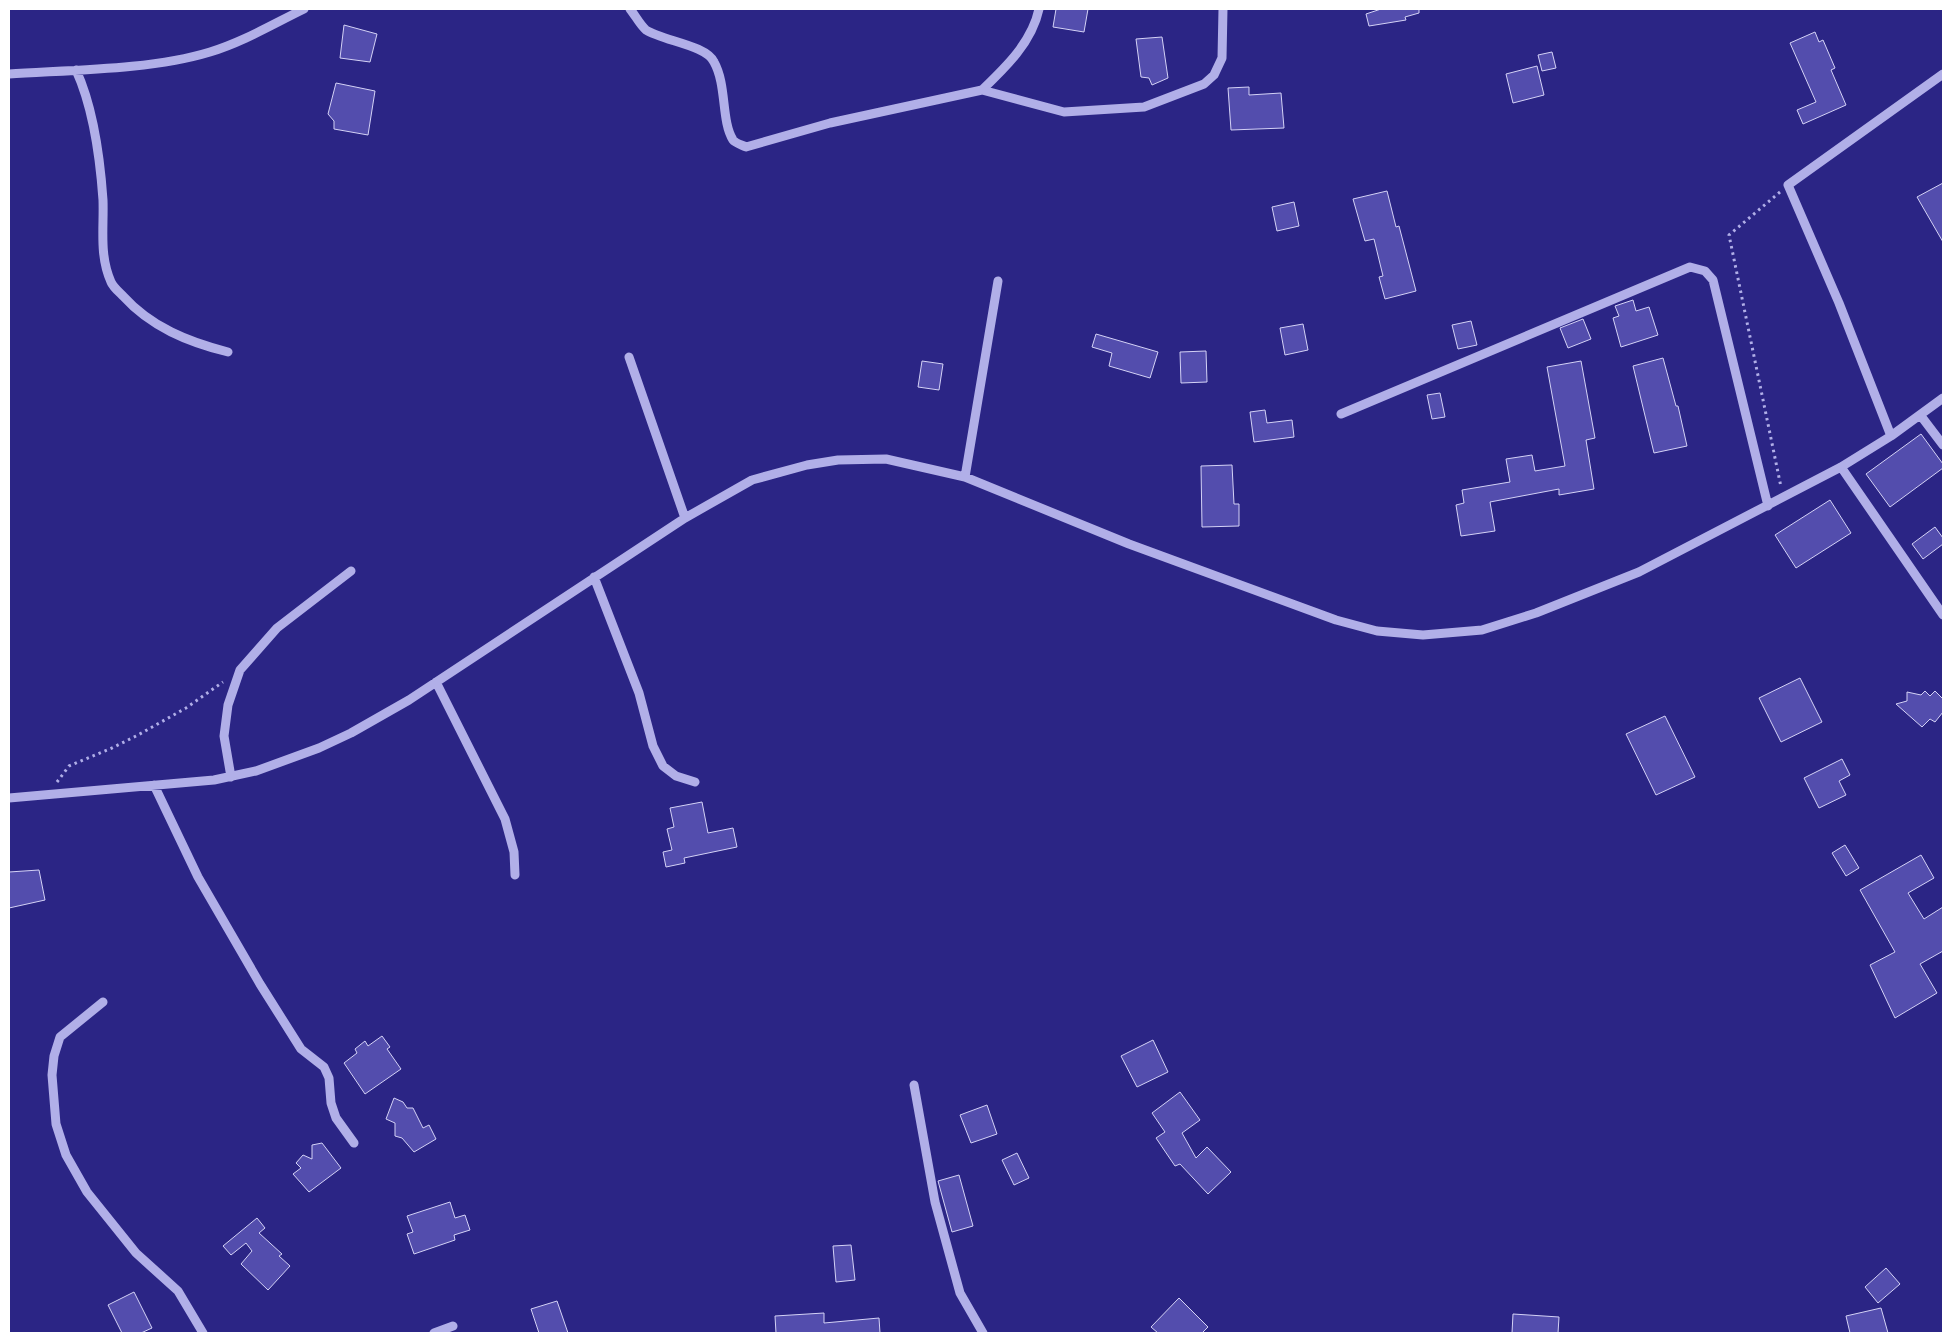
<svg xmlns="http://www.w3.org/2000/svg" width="1952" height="1342" font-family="Poppins,sans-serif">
  <rect width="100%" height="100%" fill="#2b2585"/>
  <!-- building -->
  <path fill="#534dad" stroke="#d4d2f6" d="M1056 9H1088L1084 32 1053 27Z
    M1381 9H1419V13L1405 17 1406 20 1369 26 1366 14Z
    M344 25 377 34 370 62 340 58Z
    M1815 32 1819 42 1823 40 1835 68 1831 70 1846 105 1803 124 1797 110 1816 102 1790 43Z
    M1162 37 1168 78 1152 85 1149 78 1141 77 1136 39Z
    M1552 52 1556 68 1542 71 1538 55Z
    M1537 66 1544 95 1513 103 1506 74Z
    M336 83 375 91 368 135 334 129V121L328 114Z
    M1249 87V95L1281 93 1284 128 1231 130 1228 88Z
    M1943 183V242L1917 197Z
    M1387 191 1396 227 1399 226 1416 291 1385 299 1379 277 1383 276 1374 239 1365 241 1353 199Z
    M1294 202 1299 226 1277 231 1272 207Z
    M1633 300 1636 311 1649 307 1658 335 1621 347 1613 318 1619 316 1615 306Z
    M1583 319 1591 339 1568 348 1560 328Z
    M1471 321 1477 345 1458 349 1452 325Z
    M1303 324 1308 350 1285 355 1280 328Z
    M1096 334 1158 352 1150 378 1109 366 1112 353 1092 347Z
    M1206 351 1207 382 1181 383 1180 352Z
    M1663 358 1676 406H1678L1687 446 1654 453 1633 366Z
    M922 361 943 364 939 390 918 387Z
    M1581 361 1595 438 1586 440 1594 489 1559 495V489L1490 502 1495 531 1461 536 1456 505 1464 503 1462 490 1510 482 1506 459 1532 455 1535 471 1565 466 1547 367Z
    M1440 393 1445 417 1432 419 1427 395Z
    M1265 410 1267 423 1292 420 1294 437 1254 442 1250 412Z
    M1921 434 1943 464V468L1890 507 1866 474Z
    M1232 465 1234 504H1239V526L1202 527 1201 466Z
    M1830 500 1851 533 1796 568 1775 535Z
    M1935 527 1943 538V544L1923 559 1912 544Z
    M1800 678 1822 722 1781 742 1759 698Z
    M1925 691 1930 696 1935 691 1943 699V712L1935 722 1930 719 1922 727 1896 704 1907 701V692L1921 695Z
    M1665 716 1695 777 1656 795 1626 734Z
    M1842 759 1850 775 1839 781 1846 795 1819 808 1804 778Z
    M702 802 708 833 733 828 737 847 684 858 685 863 666 867 663 852 672 850 667 829 674 827 670 808Z
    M1845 845 1859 868 1846 876 1832 853Z
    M1921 855 1934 878 1908 893 1924 919 1943 907V951L1920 964 1937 993 1895 1018 1870 965 1895 952 1860 890Z
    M39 870 45 900 9 908V872Z
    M382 1036 390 1047 387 1049 401 1069 365 1094 344 1063 357 1053 355 1049 365 1041 368 1046Z
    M1153 1040 1168 1072 1137 1087 1121 1056Z
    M1180 1092 1200 1120 1182 1133 1196 1158 1207 1147 1231 1172 1208 1194 1180 1164 1175 1166 1156 1138 1165 1132 1152 1113Z
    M394 1098 403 1102 407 1108H413L423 1128 429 1125 436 1139 414 1152 402 1138 395 1136V1123L386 1119Z
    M987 1105 997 1134 971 1143 960 1115Z
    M322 1143 341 1168 309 1192 293 1174 301 1168 296 1163 303 1155 312 1159V1145Z
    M1017 1153 1029 1178 1014 1185 1002 1160Z
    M959 1175 973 1226 952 1232 938 1181Z
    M450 1202 455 1218 465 1215 470 1230 454 1235 455 1240 414 1254 407 1234 413 1232 407 1216Z
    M257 1218 265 1228 259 1233 282 1254 279 1256 290 1266 268 1290 241 1264 252 1251 246 1243 231 1255 223 1246Z
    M851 1245 855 1280 836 1282 833 1246Z
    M1886 1268 1900 1284 1878 1303 1865 1287Z
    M134 1292 152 1328 141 1333H122L108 1305Z
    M1179 1298 1208 1327 1202 1333H1158L1151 1327Z
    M557 1301 568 1333H539L531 1309Z
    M1881 1308 1888 1333H1850L1846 1316Z
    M824 1313V1323L879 1318 880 1333H776L775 1316Z
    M1513 1314 1559 1317 1558 1333H1512Z"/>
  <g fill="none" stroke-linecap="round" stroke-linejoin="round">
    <!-- path -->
    <path stroke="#b1afe8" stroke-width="3" stroke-dasharray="2.5 4" stroke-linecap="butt" d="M1780 192 1729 235 1781 487
      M57 782 69 766 112 748 138 735 186 708 223 682"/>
    <!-- minor -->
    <path stroke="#b1afe8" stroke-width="9" d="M630 9C635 15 640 25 646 30 663 41 706 45 714 62 727 85 721 121 733 140 735 143 742 145 746 147L830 123 982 90 1064 112 1144 107 1204 84 1214 75 1222 58 1223 9
      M76 70C94 109 100 157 103 200 104 228 99 255 111 282 113 287 119 292 123 296 151 327 188 342 228 352
      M9 74C71 70 151 70 210 52 243 42 273 24 304 9
      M982 90C1006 67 1032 42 1039 9
      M629 357 685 518
      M1341 414 1690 267 1705 271 1713 280 1768 506
      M1921 416 1943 445
      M1891 436 1839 303 1788 185 1943 74
      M1841 467 1943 615
      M965 477 998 281
      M594 577 639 693 653 746 663 766 676 776 695 782
      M436 682 505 819 514 852 515 875
      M231 777 224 736 228 705 240 670 277 628 351 571
      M154 785 198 877 260 984 301 1049 324 1067 329 1078 331 1103 336 1118 354 1143
      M9 798 214 780 256 771 319 748 351 733 409 700 685 518 752 480 807 465 838 460 886 459 965 477 1129 544 1336 620 1377 631 1423 635 1482 630 1536 613 1639 572 1841 467 1891 436 1943 398
      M103 1002 60 1037 54 1056 52 1075 56 1124 66 1155 87 1192 136 1253 178 1291 203 1333
      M914 1085 935 1202 960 1293 983 1333
      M434 1333 453 1326"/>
  </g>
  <!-- border -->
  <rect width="1952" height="1342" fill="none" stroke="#ffffff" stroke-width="20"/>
</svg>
